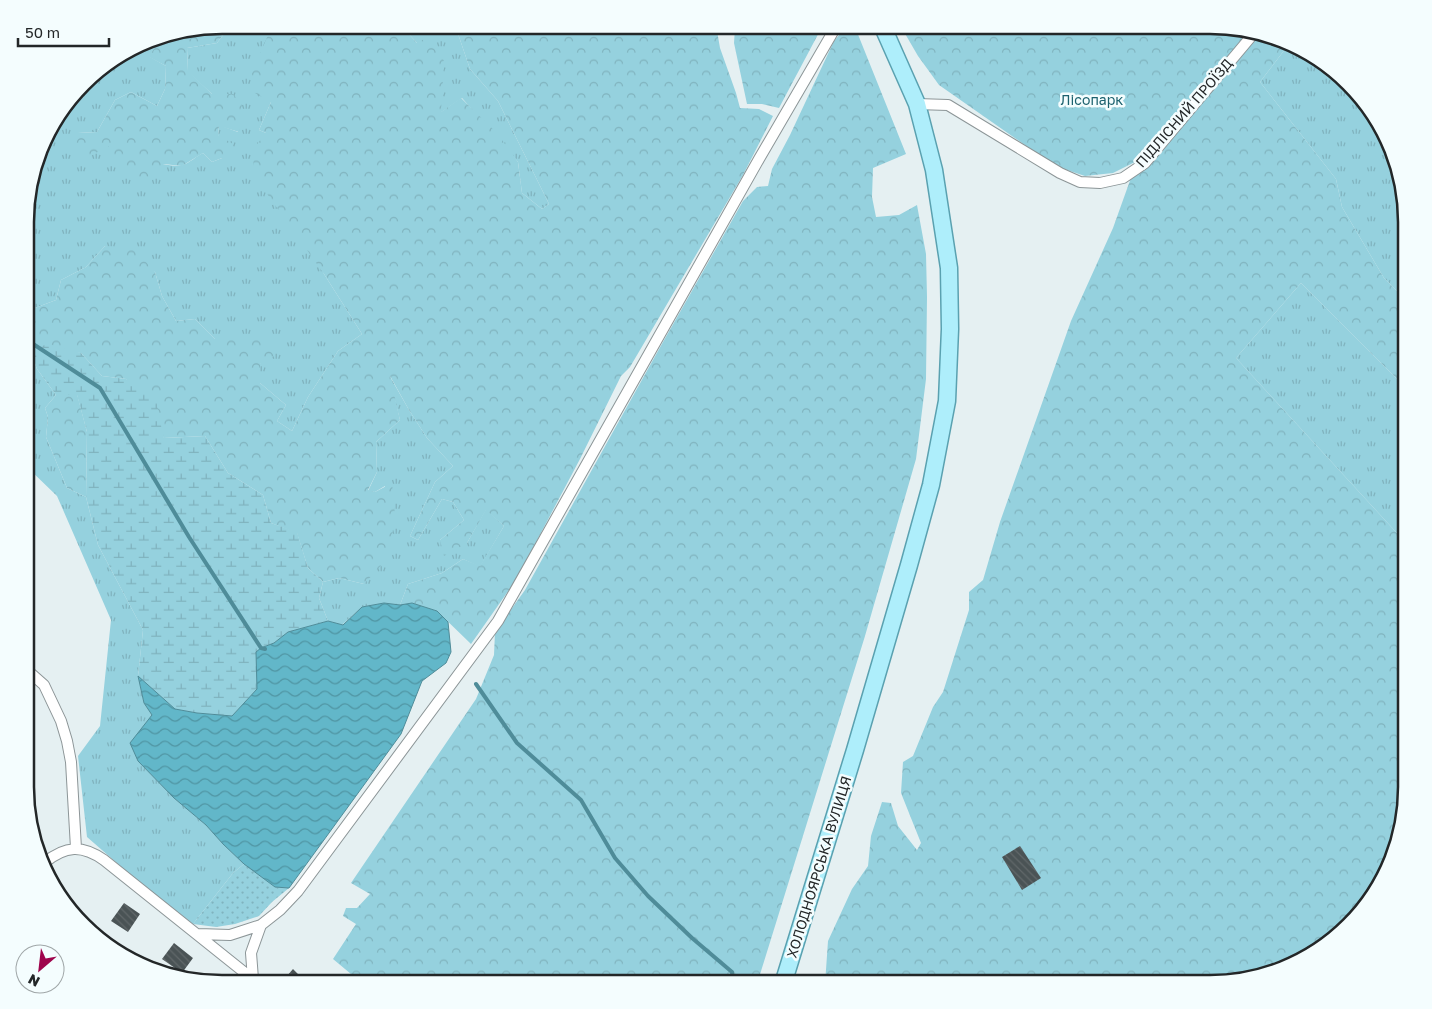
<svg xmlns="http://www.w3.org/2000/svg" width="1432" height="1009" font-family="'Golos Text',sans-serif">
  <defs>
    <pattern id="grass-tufts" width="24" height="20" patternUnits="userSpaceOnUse" patternTransform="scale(1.25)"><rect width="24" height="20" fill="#95d1de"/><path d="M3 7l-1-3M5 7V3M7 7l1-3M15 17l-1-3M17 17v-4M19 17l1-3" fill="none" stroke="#80b3be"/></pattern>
    <pattern id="forest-crowns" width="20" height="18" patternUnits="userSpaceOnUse" patternTransform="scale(1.25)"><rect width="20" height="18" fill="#95d1de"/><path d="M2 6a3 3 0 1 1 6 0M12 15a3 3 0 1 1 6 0" fill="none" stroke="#80b3be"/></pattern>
    <pattern id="wetland-marsh" width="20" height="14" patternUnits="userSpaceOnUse" patternTransform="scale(1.25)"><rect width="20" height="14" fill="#95d1de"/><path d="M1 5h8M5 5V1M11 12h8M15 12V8" fill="none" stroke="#80b3be"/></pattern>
    <pattern id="park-dots" width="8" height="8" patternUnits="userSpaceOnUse" patternTransform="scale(1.25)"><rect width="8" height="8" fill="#95d1de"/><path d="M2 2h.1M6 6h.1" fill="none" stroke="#80b3be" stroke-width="1.8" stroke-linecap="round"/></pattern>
    <pattern id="water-waves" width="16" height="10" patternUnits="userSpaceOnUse" patternTransform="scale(1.25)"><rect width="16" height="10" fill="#62b7c9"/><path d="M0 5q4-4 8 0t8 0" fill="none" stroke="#5095a3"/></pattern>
    <pattern id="building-back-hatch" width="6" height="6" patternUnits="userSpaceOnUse" patternTransform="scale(1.25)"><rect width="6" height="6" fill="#4a5355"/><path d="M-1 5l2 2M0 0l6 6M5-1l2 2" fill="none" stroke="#61686a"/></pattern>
  </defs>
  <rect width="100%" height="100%" fill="#e5f0f2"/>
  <!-- grass -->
  <path fill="url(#grass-tufts)" d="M231 25H284L268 35 271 102 259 130 266 133 324 274 362 334 338 351 308 397 292 431 277 421 286 405 260 383V364L271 340 215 339 195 319 176 321 162 296 155 272 105 246 86 267 61 280 56 300 27 311V197L45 135 76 94 79 95 81 89 92 74 147 40 175 34 156 45 150 57 166 66 165 89 157 106 131 92 115 100 97 132 78 133C97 141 165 171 183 165 189 163 197 156 203 153L212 162 222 158H231L218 135 219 125 238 132 232 94H212L188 72 187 48 217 43Z
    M410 25H455L470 69 498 101 549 204 542 209 522 193 518 162 462 98 440 113 417 43 407 32Z
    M1289 44 1330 66 1387 135 1407 209V301L1384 278 1342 207 1336 179 1260 82Z
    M1301 283 1403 385 1407 383V544L1236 358Z
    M30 350 37 369 56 395 45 408 48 417 46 437 67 488 86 497 98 545 143 630 138 676 144 703 152 715 138 761 174 798 206 825 223 844 244 864 233 873 193 924 141 884 87 837 78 756 100 726 111 620 57 496 27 467V351Z
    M388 373 409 410 427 438 453 466 435 482 410 536 418 540 442 499 453 502 464 520 440 540 467 543 486 509 504 526 480 567 463 559 442 573 408 584 400 605 384 603 362 607 342 625 328 621 319 598 323 582 339 578 364 584 385 486 375 492 368 491 377 472 376 442 400 420Z"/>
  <!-- forest -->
  <path fill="url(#forest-crowns)" d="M222 25H231L217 43 187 48 188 71 212 94H233L242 104 239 132 219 126 218 135 233 144 231 158H222L212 162 203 153 182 166 163 164 147 187 114 164 109 146 90 156 70 144 78 133 97 132 115 100 131 92 157 106 165 89 166 66 149 57 156 45 175 34Z
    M284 25H410L407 32 417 43 430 36 444 61 441 112 461 98 497 133 518 162 522 193 542 209 549 204 498 101 470 69 455 25H716L720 48 736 93 740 108 759 109 773 116 743 175 630 367 621 376 580 459 516 580 471 644 437 611 412 603 400 605 408 584 442 573 463 559 480 566 504 526 486 510 467 543 444 556 440 540 464 520 453 502 442 499 418 540 410 536 435 482 453 466 427 438 409 410 390 376 400 420 376 442 377 472 368 490 375 492 392 483 395 515 389 557 364 584 339 578 323 582 308 568 297 533 271 523 263 495 228 473 205 436 164 438 126 379 102 376 81 353 30 350 27 351V311L56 300 61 280 86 267 105 246 136 250 155 272 162 296 176 321 195 319 215 339H271L274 356 260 364V383L286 405 277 421 292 431 308 397 338 351 362 334 324 274 253 174 254 148 266 133 259 130 271 102 253 92 252 73 268 35Z
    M733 25H823L779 108 762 104H747L734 43 735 28Z
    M900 25H1223L1274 36 1289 44 1260 82 1336 179 1342 207 1384 278 1407 301V383L1403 385 1301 283 1236 358 1407 544V800L1392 862 1366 907 1297 964 1210 984H825L828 941 852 889 868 866 871 836 882 802 891 803 898 826 917 850 921 843 901 793 903 762 913 756 933 707 943 692 969 610V592L983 580 1000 522 1071 321 1113 228 1137 161 1113 173 1085 176 1055 166 939 85 918 56Z
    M844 29 857 32 906 154 873 168 872 197 876 217 899 215 917 205 926 254 927 297 926 379 916 459 865 636 757 984H575L561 977 557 984H398L388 974 380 984H363L333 959 356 924 343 916 346 908H357L370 894 351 883 476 699 494 655 495 632 525 590 663 342 743 201 757 187 768 186 772 169 790 135 834 41Z
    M77 394 87 432 86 497 67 488 46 437 48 417 45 408 56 395Z"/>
  <!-- wetland -->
  <path fill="url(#wetland-marsh)" d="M48 344 81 353 102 376 126 379 156 399 164 438 205 436 228 473 263 495 271 523 297 532 308 568 323 582 319 598 328 621 288 632 274 643 261 648 257 689 232 716 197 713 175 709 138 676 143 630 98 545 86 497 87 432 77 395H56L37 369 30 350Z"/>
  <!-- park -->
  <path fill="url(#park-dots)" d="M244 864 275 887 289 888 272 902 259 916 235 924 216 927 193 924 233 873Z"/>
  <!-- water -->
  <path fill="url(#water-waves)" stroke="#4f8c99" d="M384 603 400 605 412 603 437 611 448 622 451 652 446 663 422 681 401 734 289 888 275 887 244 864 223 844 206 825 174 798 138 761 130 743 152 715 144 703 138 676 175 709 197 713 232 716 257 689 256 652 261 648 274 643 288 632 328 621 343 625 362 607Z"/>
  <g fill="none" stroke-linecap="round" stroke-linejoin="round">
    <!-- stream -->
    <path stroke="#4f8c99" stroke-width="4" d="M27 340 100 388 189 537 261 648 265 649
      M476 684 517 743 581 800 615 858 648 896 692 938 732 972 733 984"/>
  </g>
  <!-- building -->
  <path fill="url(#building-back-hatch)" d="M1020 846 1041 878 1022 890 1002 857Z
    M124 903 140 914 128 932 111 921Z
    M174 943 193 958 182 973 162 959Z
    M293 969 308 984H280Z"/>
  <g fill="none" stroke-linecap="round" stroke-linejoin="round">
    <defs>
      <path id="minor" d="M917 104 948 105 1060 173 1080 182 1100 183 1123 178 1145 163 1255 32
        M27 670 44 685 61 721 67 741 71 762 76 848
        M44 863C66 845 82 845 104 860L259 984
        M198 934 230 935 261 925
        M253 979 251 953 261 925 280 910 298 891 498 621 759 159 837 25"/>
      <path id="primary" d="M783 984 855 750 909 565 931 485 947 401 950 329 949 268 934 170 917 104 882 25"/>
    </defs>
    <!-- minor casing -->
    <use href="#minor" stroke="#8c9597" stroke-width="12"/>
    <!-- primary casing -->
    <use href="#primary" stroke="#5aa1b0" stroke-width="19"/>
    <!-- minor -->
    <use href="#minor" stroke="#fff" stroke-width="10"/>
    <!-- primary -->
    <use href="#primary" stroke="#aeeefb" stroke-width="16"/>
  </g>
  <g text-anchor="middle" stroke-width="5" stroke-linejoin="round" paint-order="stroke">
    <!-- park labels -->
    <g font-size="14" fill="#1b616e" stroke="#f4fdfe">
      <text x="1092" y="105">Лісопарк</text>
    </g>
    <!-- street labels -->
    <g font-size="14" fill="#232728" stroke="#f4fdfe">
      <text transform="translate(1184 113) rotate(-49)" y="5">ПІДЛІСНИЙ ПРОЇЗД</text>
      <text transform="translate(819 867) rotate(-73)" y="5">ХОЛОДНОЯРСЬКА ВУЛИЦЯ</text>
    </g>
  </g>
  <!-- crop -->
  <path d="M0 0H1432V1009H0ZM222 34H1210A188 188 0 0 1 1398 222V787A188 188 0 0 1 1210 975H222A188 188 0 0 1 34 787V222A188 188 0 0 1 222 34Z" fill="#f4fdfe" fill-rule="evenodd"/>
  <path fill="none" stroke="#232728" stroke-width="2.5" d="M222 34H1210A188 188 0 0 1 1398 222V787A188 188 0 0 1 1210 975H222A188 188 0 0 1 34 787V222A188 188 0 0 1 222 34Z"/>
  <!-- north arrow -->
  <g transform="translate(40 969) rotate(208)"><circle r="24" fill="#f4fdfe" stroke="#a0a7a8"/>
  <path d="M0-4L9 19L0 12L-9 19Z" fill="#9e044c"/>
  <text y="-8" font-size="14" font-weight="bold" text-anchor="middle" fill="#232728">N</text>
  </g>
  <!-- scale -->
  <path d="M18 38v8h91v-8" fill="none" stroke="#232728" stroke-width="2.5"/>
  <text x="25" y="38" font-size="15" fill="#232728" stroke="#f4fdfe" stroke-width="4" paint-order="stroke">50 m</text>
</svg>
